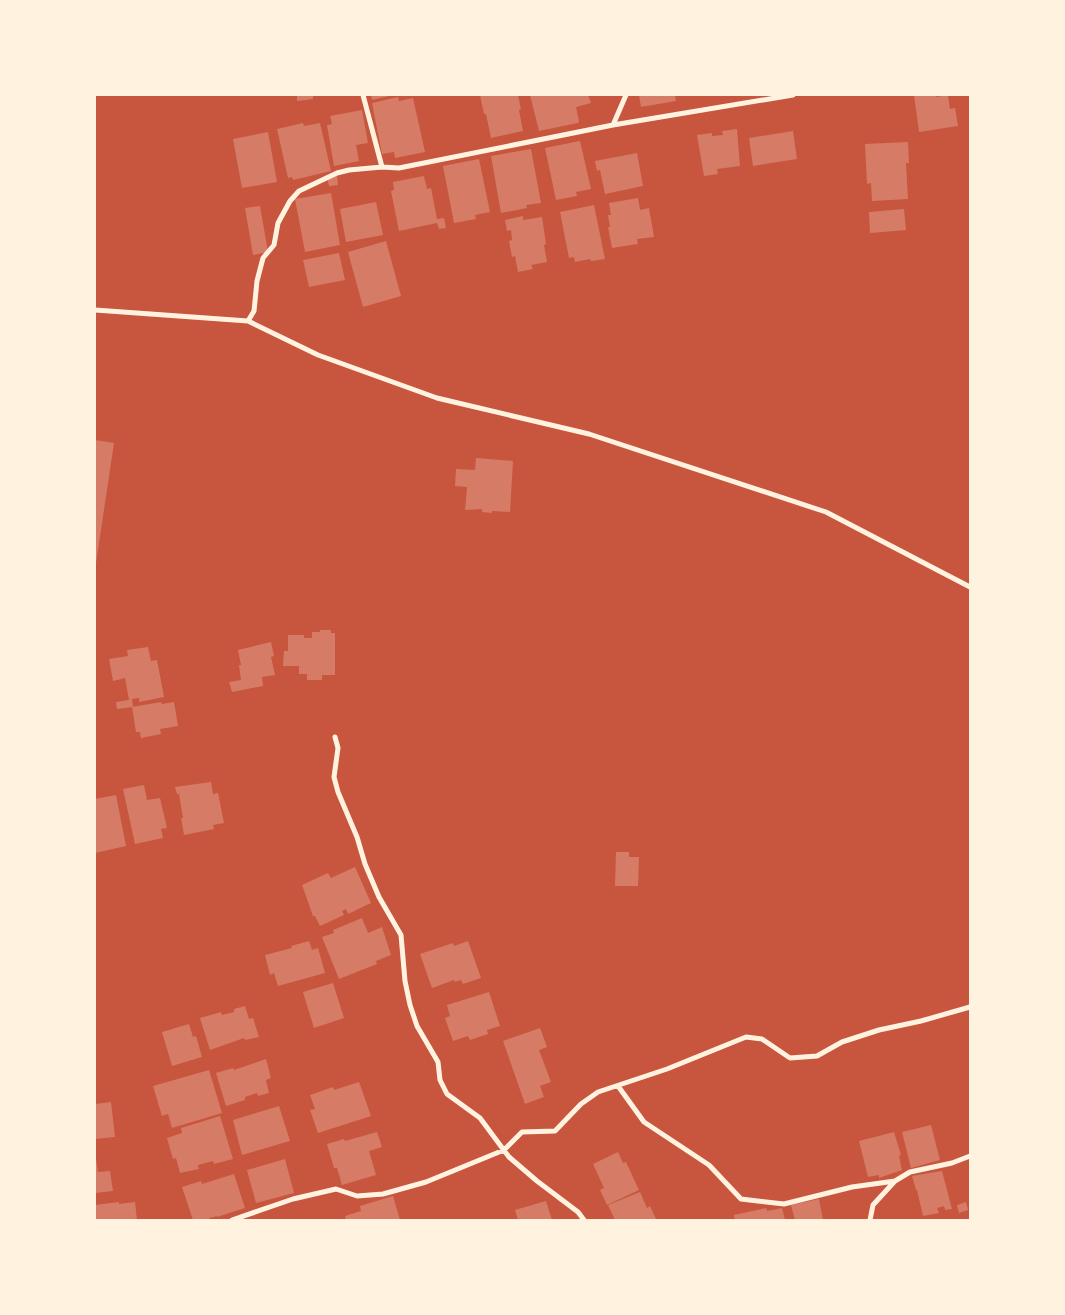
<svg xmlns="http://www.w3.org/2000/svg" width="1065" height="1315" font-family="Helvetica,sans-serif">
  <rect width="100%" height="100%" fill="#c8553d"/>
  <!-- building -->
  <path fill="#d67c66" d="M297 95H313V99L297 101Z
    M371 95H389V96L372 100Z
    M480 95H518L521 109 519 110 523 131 491 138 486 114H484Z
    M530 95H588L591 103 576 107 579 121 578 123 539 131Z
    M639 95H675L676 101 641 107Z
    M914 95H935L936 97 948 95 950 109 955 108 958 126 919 132Z
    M398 97 399 101 413 98 425 152 395 158 394 152 382 154 372 103Z
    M362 110 368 143 356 145 359 161 334 166 327 125 332 124 330 116Z
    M303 123 304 126 320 123 331 171 293 180 292 177 288 178 277 129Z
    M737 129 740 166 717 169 718 174 704 176 697 135 712 133V136L723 135 722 131Z
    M793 131 797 159 753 166 749 138Z
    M268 132 277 182 242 188 233 139Z
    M580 141 591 189 576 192 577 196 556 200 545 148Z
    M908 142 909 163H906L908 199 872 201 871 183 867 184 865 144Z
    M531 149 541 203 526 205 527 208 501 213 491 156Z
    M637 153 643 186 605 194 600 170 597 171 595 161Z
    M479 159 490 212 475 215 476 219 454 223 443 166Z
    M337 176 338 185 329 186 327 177Z
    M424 176 427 189 431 188 437 219 444 218 446 228 439 229 437 223 399 231 391 191 394 190 393 182Z
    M331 193 340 245 305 252 295 199Z
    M638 198 640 210 649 208 654 237 637 239 638 244 612 248 608 227H610L608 215H611L609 203Z
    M376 202 383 235 346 242 340 209Z
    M594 205 605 259 591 261 590 259 575 262 574 257 569 258 560 212Z
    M260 206 268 252 253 255 245 208Z
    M904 209 906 230 870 233 869 212Z
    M523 216V220L542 217 546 244 544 245 547 262 531 265 533 269 518 272 515 256 512 257 509 241 512 240 511 230 507 231 505 220Z
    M386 241 401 296 363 307 348 252Z
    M339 253 345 280 309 287 303 260Z
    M95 440 114 443 96 563H95Z
    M476 458 513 461 510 512 492 511V513L482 512V509L465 510 467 487 455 486 456 469 475 470Z
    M320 630H331V633H335V675H322V680H307V674H299V666H283L284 651H288V635H304V638H312V632H320Z
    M271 642 274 656 271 657 275 675 262 677 263 686 232 692 229 682 241 680 239 665H241L238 650Z
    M148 647 151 661 157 660 164 697 139 702V698L132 699 133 707 117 709 116 702 129 700 125 678 113 681 109 659 128 656 127 650Z
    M161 702 162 704 174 702 178 726 160 729 161 734 141 738 140 732H136L132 707Z
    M211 782 213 794 218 793 224 823 213 825 214 829 184 835 181 818H183L179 794H177L175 787Z
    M144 785 147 800 160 798 167 828 161 829 163 838 135 844 123 789Z
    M116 795 126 846 95 853V799Z
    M616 852H629V857H639L638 886H615Z
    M355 867 371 903 348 914 346 909 342 911 344 915 320 926 315 916H313L302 885 328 873 331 878Z
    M362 918 368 933 382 927 391 955 376 961 377 964 339 979 322 937 334 933 333 930Z
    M309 941 312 950 318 948 325 973 278 986 274 973 270 975 265 955 292 948 291 946Z
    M468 941 481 978 463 984 461 980 455 982 454 980 432 988 420 954 453 943 454 946Z
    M333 983 344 1018 314 1028 303 992Z
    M489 992 500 1026 487 1030 488 1034 470 1040 468 1036 453 1041 445 1018 450 1016 447 1005Z
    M245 1006 249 1019 253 1018 259 1037 245 1040 244 1038 210 1050 200 1018 221 1012 222 1015 234 1012V1009Z
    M189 1024 193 1037 196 1036 202 1057 172 1066 162 1032Z
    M540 1028 547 1047 539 1050 551 1082 540 1086 544 1097 525 1104 503 1041Z
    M266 1059 271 1078 266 1080 269 1093 258 1096 257 1093 245 1097V1100L226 1106 216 1073 233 1068 234 1070Z
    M209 1070 222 1113 172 1128 168 1114 162 1116 153 1086Z
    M359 1082 371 1116 318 1133 310 1110 315 1109 310 1095 333 1087 334 1090Z
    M111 1102 115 1137 95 1139V1104Z
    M279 1106 290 1141 242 1155 233 1120Z
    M220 1116 233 1159 214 1164 213 1161 198 1165 199 1169 180 1173 176 1158 173 1159 167 1138 182 1133 181 1128Z
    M931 1125 940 1160 911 1168 902 1132Z
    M377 1132 382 1147 369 1151 376 1175 342 1185 337 1168H334L327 1144 344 1139 345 1141Z
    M894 1132 901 1155 899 1156 902 1170 879 1178V1175L868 1177 859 1141Z
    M618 1152 623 1163 626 1162 639 1190 607 1205 600 1190 604 1188 593 1164Z
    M95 1158H96L98 1172 110 1171 113 1191 95 1193Z
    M285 1159 294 1193 256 1203 247 1170Z
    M942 1171 952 1209 945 1210 944 1206 937 1208 939 1213 923 1216 917 1190H916L912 1176Z
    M234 1174 245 1208 217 1217V1216L209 1218 210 1220H193L182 1187 201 1181 202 1184Z
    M640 1192 647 1208 650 1206 656 1219 615 1220 608 1205Z
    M393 1196 400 1220H346L345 1216 361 1211 360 1206Z
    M819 1199 823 1220H795L791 1205Z
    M546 1201 552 1220H518L515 1210Z
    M119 1202V1204L135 1202 137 1220H95V1205Z
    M966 1202 968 1210 959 1213 957 1205Z
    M766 1208 767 1211 782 1208 785 1220H735L734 1215Z"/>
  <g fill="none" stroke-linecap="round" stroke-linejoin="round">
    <!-- minor -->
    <path stroke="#fff3e0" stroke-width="5" d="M363 95 382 167
      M613 125 626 95
      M95 310 248 321 318 355 437 398 589 434 826 512 970 587
      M248 321 254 311 257 281 263 258 274 245 278 223 290 201 299 191 337 173 349 170 382 167 399 168 613 125 793 95
      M335 737 338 748 334 777 338 792 357 837 365 864 379 897 401 935 405 981 410 1005 417 1026 438 1062 440 1080 447 1094 480 1118 509 1157 537 1181 578 1212 584 1220
      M618 1086 644 1122 709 1165 741 1199 784 1204 852 1187 895 1181 910 1172 952 1163 970 1156
      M232 1220 293 1199 336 1189 357 1196 383 1194 426 1182 504 1150 522 1132 555 1131 581 1104 598 1092 667 1069 746 1037 762 1039 790 1058 817 1056 842 1042 879 1030 921 1021 970 1007
      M870 1220 873 1205 895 1181"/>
  </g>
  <!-- border -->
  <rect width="1065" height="1315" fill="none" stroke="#fff3e0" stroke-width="192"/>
</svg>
